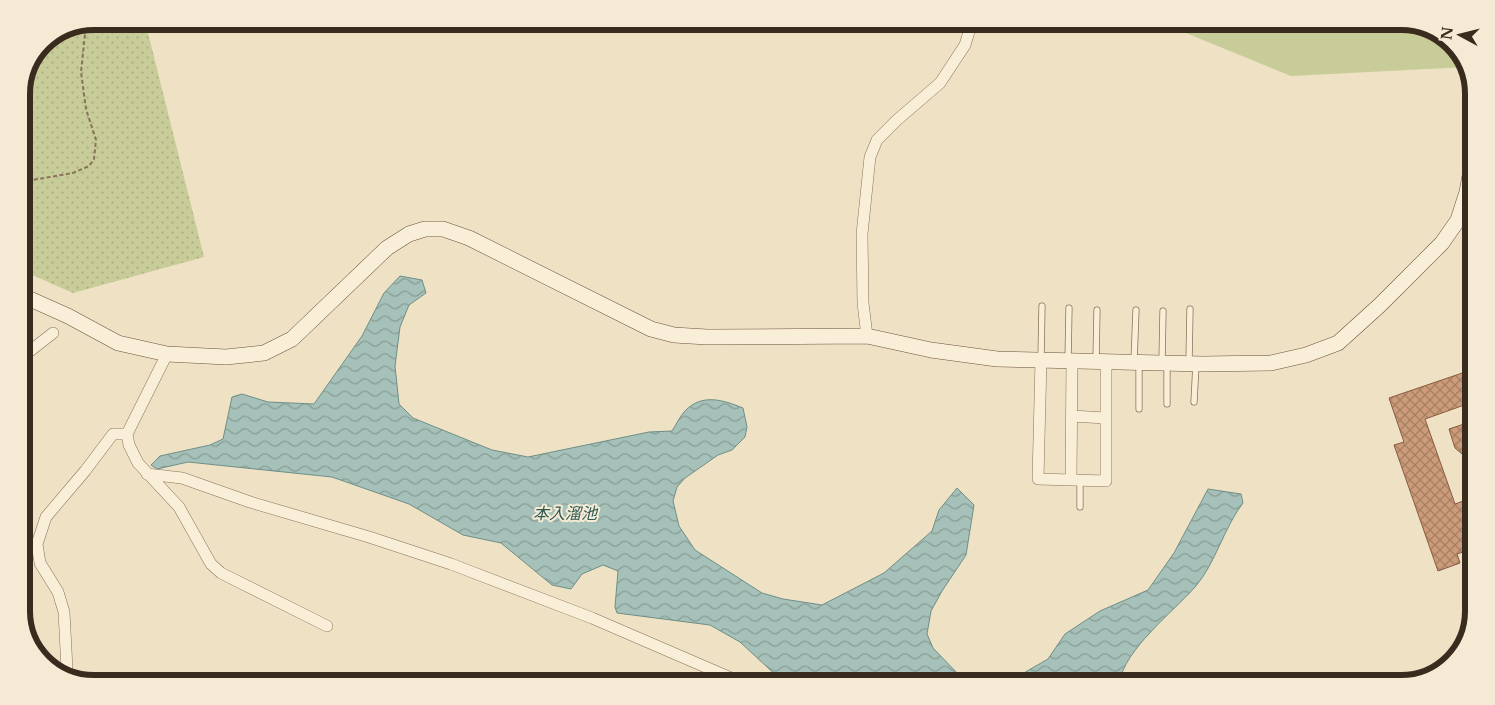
<svg xmlns="http://www.w3.org/2000/svg" width="1495" height="705" font-family="'Libre Baskerville','Noto Sans JP',serif">
  <defs>
    <pattern id="park-dots" width="8" height="8" patternUnits="userSpaceOnUse" patternTransform="scale(1.25)"><rect width="8" height="8" fill="#c7cc98"/><path d="M2 2h.1M6 6h.1" fill="none" stroke="#acaf83" stroke-width="1.8" stroke-linecap="round"/></pattern>
    <pattern id="water-waves" width="16" height="10" patternUnits="userSpaceOnUse" patternTransform="scale(1.25)"><rect width="16" height="10" fill="#a6c1b9"/><path d="M0 5q4-4 8 0t8 0" fill="none" stroke="#889d96"/></pattern>
    <pattern id="building-cross-hatch" width="8" height="8" patternUnits="userSpaceOnUse" patternTransform="scale(1.25)"><rect width="8" height="8" fill="#cc9b7a"/><path d="M0 0l8 8M0 8l8-8" fill="none" stroke="#a77f63"/></pattern>
  </defs>
  <rect width="100%" height="100%" fill="#eee1c4"/>
  <!-- grass -->
  <path fill="#c7cc98" d="M1169 26 1429 27 1461 54 1466 67 1291 76Z"/>
  <!-- park -->
  <path fill="url(#park-dots)" d="M95 21H145L204 257 73 293 21 270V90L43 43Z"/>
  <!-- water -->
  <path fill="url(#water-waves)" stroke="#6d8f86" d="M400 276 422 280 426 293 409 305 400 327 395 366 399 404 413 418 492 450 528 457 649 432 672 431C676 425 680 416 685 411 702 393 723 400 743 408L747 427 745 437 732 450 718 455 685 478 677 487 673 501 679 526 695 550 762 593 783 599 822 605 884 573 932 531 939 510 957 488 974 505 966 555 942 591 931 611 927 634 933 648 959 675 997 682 790 681 780 679 740 642 710 625 617 613 615 607 618 571 603 565 582 574 571 589 552 585 501 543 463 535 409 504 332 477 188 462 157 469 151 465 160 456 210 445 223 439 232 397 242 394 268 402 314 404 362 336 384 293Z
    M1208 489 1241 494 1243 503C1223 529 1216 563 1195 587 1172 613 1125 649 1119 683L999 682 1015 678 1048 659 1065 634 1100 611 1148 590 1174 553Z"/>
  <!-- building -->
  <path fill="url(#building-cross-hatch)" stroke="#885b40" d="M1471 370 1470 403 1425 419 1455 504 1469 499V550L1457 554 1460 563 1438 571 1394 445 1404 442 1389 398Z
    M1470 422V458L1462 454 1455 448 1449 429Z"/>
  <g fill="none" stroke-linecap="round" stroke-linejoin="round">
    <defs>
      <path id="lane" d="M1041 358 1042 306
        M1096 360 1097 310
        M1068 361 1069 308
        M1162 361 1163 311
        M1134 362 1136 310
        M1189 362 1190 309
        M1194 402 1196 364
        M1167 404V364
        M1139 409V364
        M1080 507V481"/>
      <path id="street" d="M867 336 863 303 862 234 870 157 877 140 897 120 940 83 965 45 971 25
        M167 354 127 434 129 445 138 463 179 507 211 564 221 573 327 626
        M21 358 53 333
        M1041 360 1038 479 1106 481V362
        M1072 416 1105 418
        M147 474 182 478 250 502 369 537 451 564 592 618 738 681
        M1071 480 1072 361
        M69 678 67 669 64 612 58 592 40 563 37 544 46 517 85 471 113 434H127"/>
      <path id="secondary" d="M21 295 68 316 118 343 167 354 226 357 264 353 292 339 387 248 409 234 425 229H443L469 238 651 329 674 335 707 337 867 336 931 350 997 359 1202 364 1271 363 1306 355 1338 343 1380 305 1442 243 1458 220 1467 192 1473 159"/>
    </defs>
    <!-- lane casing -->
    <use href="#lane" stroke="#89725a" stroke-width="7"/>
    <!-- street casing -->
    <use href="#street" stroke="#89725a" stroke-width="12"/>
    <!-- secondary casing -->
    <use href="#secondary" stroke="#6a533e" stroke-width="16"/>
    <!-- path -->
    <path stroke="#89725a" stroke-width="2" stroke-dasharray="4 2.5" stroke-linecap="butt" d="M21 182 73 173 89 166 94 159 96 140 86 109 81 72 86 25"/>
    <!-- lane -->
    <use href="#lane" stroke="#f9eed7" stroke-width="5.5"/>
    <!-- street -->
    <use href="#street" stroke="#f9eed7" stroke-width="11"/>
    <!-- secondary -->
    <use href="#secondary" stroke="#f9eed7" stroke-width="15"/>
  </g>
  <g text-anchor="middle" stroke-width="4" stroke-linejoin="round" paint-order="stroke">
    <!-- water labels -->
    <g font-size="16" font-style="italic" fill="#2e5855" stroke="#f5ebd4">
      <text x="565" y="519">本入溜池</text>
    </g>
  </g>
  <!-- crop -->
  <path d="M0 0H1495V705H0ZM94 30H1401A64 64 0 0 1 1465 94V611A64 64 0 0 1 1401 675H94A64 64 0 0 1 30 611V94A64 64 0 0 1 94 30Z" fill="#f5ebd4" fill-rule="evenodd"/>
  <path fill="none" stroke="#392b1e" stroke-width="6" d="M94 30H1401A64 64 0 0 1 1465 94V611A64 64 0 0 1 1401 675H94A64 64 0 0 1 30 611V94A64 64 0 0 1 94 30Z"/>
  <!-- north arrow -->
  <g transform="translate(1460 35) rotate(277)" stroke="#f5ebd4" stroke-width="4" paint-order="stroke">
  <path d="M0-4L9 19L0 12L-9 19Z" fill="#392b1e"/>
  <text y="-8" font-size="14" font-weight="bold" text-anchor="middle" fill="#392b1e">N</text>
  </g>
</svg>
